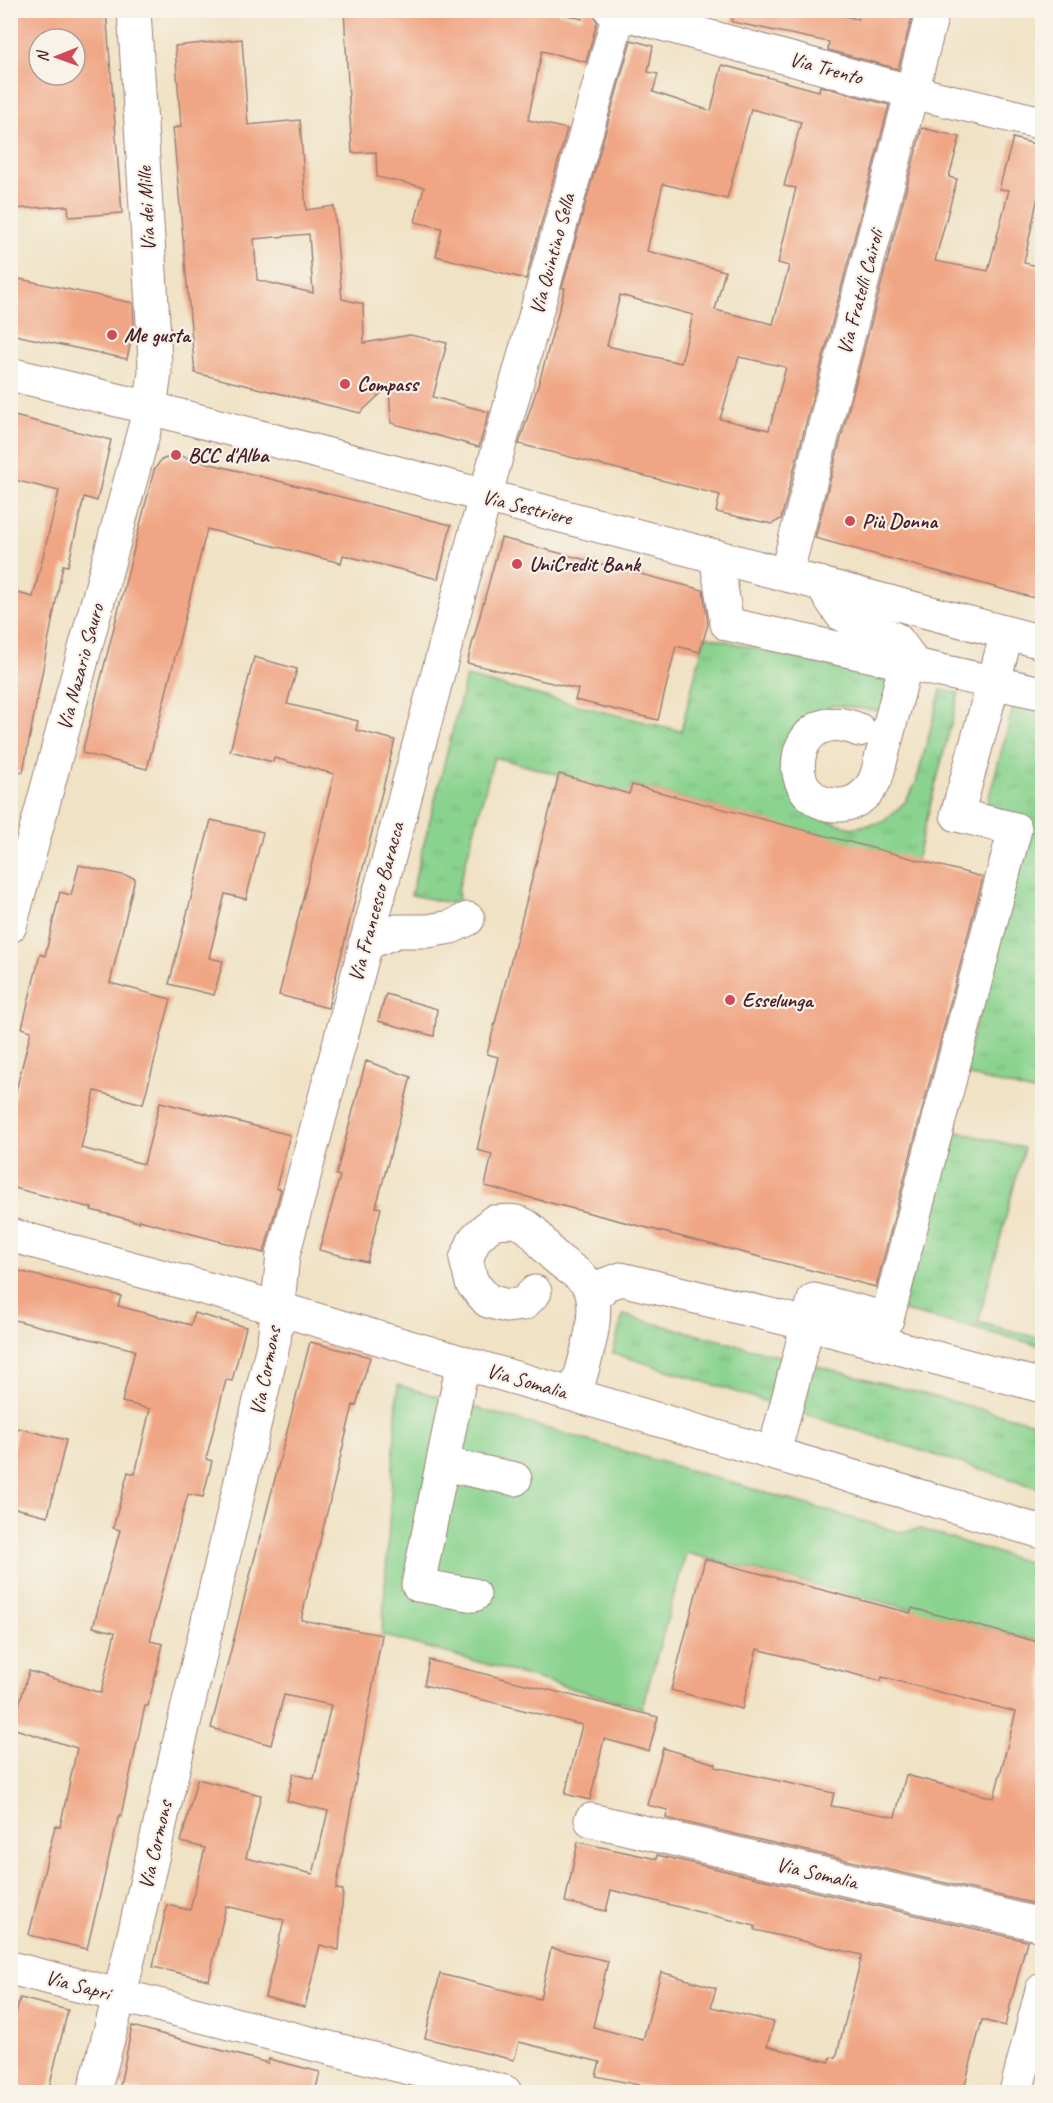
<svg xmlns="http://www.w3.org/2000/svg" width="1053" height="2103" font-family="Caveat,sans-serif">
  <defs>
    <pattern id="grass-tufts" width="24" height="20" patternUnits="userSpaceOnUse" patternTransform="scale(1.5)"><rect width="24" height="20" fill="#8ad38f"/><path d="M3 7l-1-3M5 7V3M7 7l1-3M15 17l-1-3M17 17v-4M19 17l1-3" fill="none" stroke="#79b57c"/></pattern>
  </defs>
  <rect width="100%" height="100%" fill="#f7f3e8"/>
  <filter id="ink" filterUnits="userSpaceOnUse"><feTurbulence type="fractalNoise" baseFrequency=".0167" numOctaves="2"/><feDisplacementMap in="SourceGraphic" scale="12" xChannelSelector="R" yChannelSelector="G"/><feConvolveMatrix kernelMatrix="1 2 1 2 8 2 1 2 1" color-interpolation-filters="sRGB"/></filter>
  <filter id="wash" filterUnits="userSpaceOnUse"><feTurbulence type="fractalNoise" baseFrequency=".008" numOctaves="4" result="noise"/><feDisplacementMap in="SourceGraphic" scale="24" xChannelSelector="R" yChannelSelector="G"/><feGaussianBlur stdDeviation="1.35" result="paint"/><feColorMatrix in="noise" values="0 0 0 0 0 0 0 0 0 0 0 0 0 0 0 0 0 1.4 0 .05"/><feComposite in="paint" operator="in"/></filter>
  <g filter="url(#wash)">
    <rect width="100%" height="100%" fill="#f0e2c5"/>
    <!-- grass -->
    <path fill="url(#grass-tufts)" stroke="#6a795d" stroke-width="1.5" d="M705 636 894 682 889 712 832 705 813 717 807 800 823 819 852 828 883 822 905 802 916 783 941 690 959 693 916 861 632 785 629 794 494 757 458 890 459 901 450 903 411 895 466 677 681 731Z
      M1014 704 1042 711V1075L1038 1093 963 1074 1026 820 986 809Z
      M947 1129 1024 1148 978 1322 1042 1339V1346L901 1310Z
      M623 1315 1042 1425V1489L613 1353Z"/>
    <!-- park -->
    <path fill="#8ad38f" stroke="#6a795d" stroke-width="1.5" d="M398 1385 900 1532 921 1529 1042 1567V1642L686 1553 642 1708 382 1635Z"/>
    <g id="blocks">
      <!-- building -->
      <path fill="#f0a684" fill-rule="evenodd" d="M10 10H106L122 213 69 217 68 206 10 209ZM39 39H75V75H39Z
        M344 10H549L582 19 583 10H593L597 22 586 62 542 51 528 120 567 129 526 279 436 256 442 228 415 222 424 187 377 177 376 152 352 153Z
        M733 10H817L858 19 860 10H914L898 69 828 50 829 42 732 22Z
        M242 39 248 125 300 120 306 210 334 206 342 299 363 304 364 343 410 335 447 343 433 397 489 412 479 447 391 423 389 386 360 413 195 373 173 128 181 127 175 46ZM309 234 313 293 257 280 254 239Z
        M631 40 653 46 648 72 658 74 653 92 711 111 722 65 819 91 820 86 889 105 781 519 772 524 716 512 720 495 519 444 540 379 565 288H562ZM751 109 801 122 784 186 796 188 778 263 789 266 773 324 715 310 725 271 647 251 663 184 727 199ZM620 295 693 315 681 363 607 346ZM739 357 786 367 769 430 720 419Z
        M922 128 960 137 949 177 957 179 935 261 988 271 1009 190 999 189 1013 138 1042 146V177L1024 263 1042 267V600L815 538Z
        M10 277 133 303 134 326 127 359 10 334Z
        M10 415 111 440 97 501 84 497 68 566 63 565 23 772 10 771V591L33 597 59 491 10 479Z
        M176 455 451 525 438 579 343 555 341 563 207 529 147 769 82 753 154 470 161 460Z
        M501 538 703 590 708 624 700 652 676 646 658 720 575 700 578 689 467 663Z
        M254 657 297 669 287 704 358 721 356 730 395 740 328 1008 279 995 334 774 274 758 273 762 230 751Z
        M559 774 629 794 632 785 983 877 876 1287 485 1186 492 1154 477 1150 498 1057 487 1054Z
        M211 820 263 832 246 899 225 894 209 958 223 961 214 995 169 984Z
        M79 865 135 878 110 983 171 999 143 1104 95 1091 81 1148 144 1164 160 1102 290 1135 276 1188 281 1189 264 1253 139 1220V1222L91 1210 92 1208 10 1187V1114L31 1031 22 1028 40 954 45 956 60 892 71 895Z
        M386 994 437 1009 434 1036 378 1021Z
        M366 1061 411 1077 376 1207 381 1208 367 1262 319 1250 340 1176 336 1175Z
        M10 1269 121 1296 118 1306 191 1325 194 1313 246 1327 232 1381 226 1380 206 1459 212 1461 203 1497 188 1494 161 1594 150 1641 163 1644 148 1706H145L121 1816 119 1815 87 1949 29 1935 55 1826 60 1827 77 1748 12 1728 29 1671 101 1693 115 1632 93 1627 120 1530 113 1528 128 1472 135 1474 150 1409 122 1402 135 1350 10 1319Z
        M310 1342 370 1357 356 1406 353 1405 301 1620 382 1635 336 1889 343 1890 339 1950 320 1945 305 2007 265 1997 284 1920 226 1906 209 1980 153 1967 167 1905 190 1910 205 1848 181 1842 197 1779 261 1795 246 1858 313 1874 328 1811 287 1801 293 1774 314 1779 331 1705 284 1695 271 1745 211 1728Z
        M18 1428 66 1440 48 1516 10 1507V1460Z
        M705 1559 910 1613 912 1608 1042 1643V1880L1036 1904 666 1818 668 1810 647 1805 663 1748 716 1764 715 1767 834 1793 831 1806 895 1817 906 1775 994 1798 1016 1712 882 1677 881 1681 757 1649 742 1709 671 1690Z
        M429 1660 658 1717 649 1751 604 1739 590 1800 565 1794 582 1725 424 1685Z
        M578 1842 657 1859V1855L1027 1941 1005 2026 982 2020 963 2092H672L596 2076 600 2062 519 2042 514 2060 425 2038 440 1974 540 1999 551 1948 608 1961 593 2027 643 2040 661 1972 716 1988 711 2007 774 2022 767 2046 829 2062 831 2057 836 2058 862 1955 755 1930V1926L611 1890 606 1911 565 1902Z
        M20 1998 68 2010 48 2092H10V2037Z
        M132 2026 268 2063 269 2059 320 2072 315 2092H146L120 2086Z"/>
    </g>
  </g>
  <g filter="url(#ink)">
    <use href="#blocks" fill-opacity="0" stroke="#9d8078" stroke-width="1.5"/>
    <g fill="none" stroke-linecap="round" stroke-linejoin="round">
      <defs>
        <path id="minor" d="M611 10 912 92 1042 123
          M716 556 727 624 1042 693
          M786 575 933 10
          M820 583 841 614 897 640 908 655 876 778C869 793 857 804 841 805 776 809 788 699 859 730
          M10 926 150 408 155 373 154 338 134 10
          M365 944 397 931H428L451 927 468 919
          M10 1235 252 1301 1042 1532
          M535 1292 523 1304 507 1306 488 1301 472 1283 466 1259 475 1239 493 1222C500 1222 509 1220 516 1222 532 1225 540 1241 550 1252 560 1263 579 1273 586 1282 606 1306 582 1368 575 1395
          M594 1299 604 1285 621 1279 808 1324 1042 1386
          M463 1362 418 1585 474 1595
          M774 1453 814 1300 887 1319 1015 829 957 815 1007 633
          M443 1464 515 1479
          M591 1820 1042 1925
          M10 1968 505 2092
          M94 2092 120 1994 274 1341 283 1255 485 497 620 10
          M1016 2092 1042 1990"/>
        <path id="major" d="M10 374 150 408 1042 642"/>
      </defs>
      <!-- minor casing -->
      <use href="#minor" stroke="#9d8078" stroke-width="35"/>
      <!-- major casing -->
      <use href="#major" stroke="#9d8078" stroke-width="35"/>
      <!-- minor -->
      <use href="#minor" stroke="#fff" stroke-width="33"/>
      <!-- major -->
      <use href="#major" stroke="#fff" stroke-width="33"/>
    </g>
  </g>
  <!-- markers -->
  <g fill="#d1495b" stroke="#f7f3e8" stroke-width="2">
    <circle cx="112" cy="335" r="6"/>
    <circle cx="345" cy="384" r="6"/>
    <circle cx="176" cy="455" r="6"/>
    <circle cx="850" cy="521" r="6"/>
    <circle cx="517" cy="564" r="6"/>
    <circle cx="730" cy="1000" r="6"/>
  </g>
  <g text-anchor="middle" stroke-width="4.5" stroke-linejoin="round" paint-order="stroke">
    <!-- street labels -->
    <g font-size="21" fill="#4a1f2b" stroke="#f7f3e8">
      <text transform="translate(826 68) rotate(15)" y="7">Via Trento</text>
      <text transform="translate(146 209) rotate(-93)" y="7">Via dei Mille</text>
      <text transform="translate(552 254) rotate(-75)" y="7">Via Quintino Sella</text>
      <text transform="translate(860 292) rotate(-75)" y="7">Via Fratelli Cairoli</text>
      <text transform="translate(527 507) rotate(14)" y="7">Via Sestriere</text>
      <text transform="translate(80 667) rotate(-75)" y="7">Via Nazario Sauro</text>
      <text transform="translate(376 902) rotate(-75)" y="7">Via Francesco Baracca</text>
      <text transform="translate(265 1371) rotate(-79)" y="7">Via Cormons</text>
      <text transform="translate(527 1381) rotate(16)" y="7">Via Somalia</text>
      <text transform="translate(155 1845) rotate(-77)" y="7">Via Cormons</text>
      <text transform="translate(817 1873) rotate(13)" y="7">Via Somalia</text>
      <text transform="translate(78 1985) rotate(15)" y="7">Via Sapri</text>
    </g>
    <!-- poi labels -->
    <g font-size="21" font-weight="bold" fill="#4a1f2b" stroke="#f7f3e8" text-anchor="start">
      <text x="124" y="342">Me gusta</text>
      <text x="357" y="391">Compass</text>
      <text x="188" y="462">BCC d'Alba</text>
      <text x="862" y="528">Più Donna</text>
      <text x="529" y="571">UniCredit Bank</text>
      <text x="742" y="1007">Esselunga</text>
    </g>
  </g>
  <!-- margin -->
  <rect width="1053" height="2103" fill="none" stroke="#f7f3e8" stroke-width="36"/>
  <!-- north arrow -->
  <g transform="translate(57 57) rotate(269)"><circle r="28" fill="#f7f3e8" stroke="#b29e9c" stroke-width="1.5"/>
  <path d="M0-4.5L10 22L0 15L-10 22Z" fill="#d1495b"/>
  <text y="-9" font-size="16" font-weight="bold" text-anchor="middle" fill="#4a1f2b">N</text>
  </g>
</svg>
